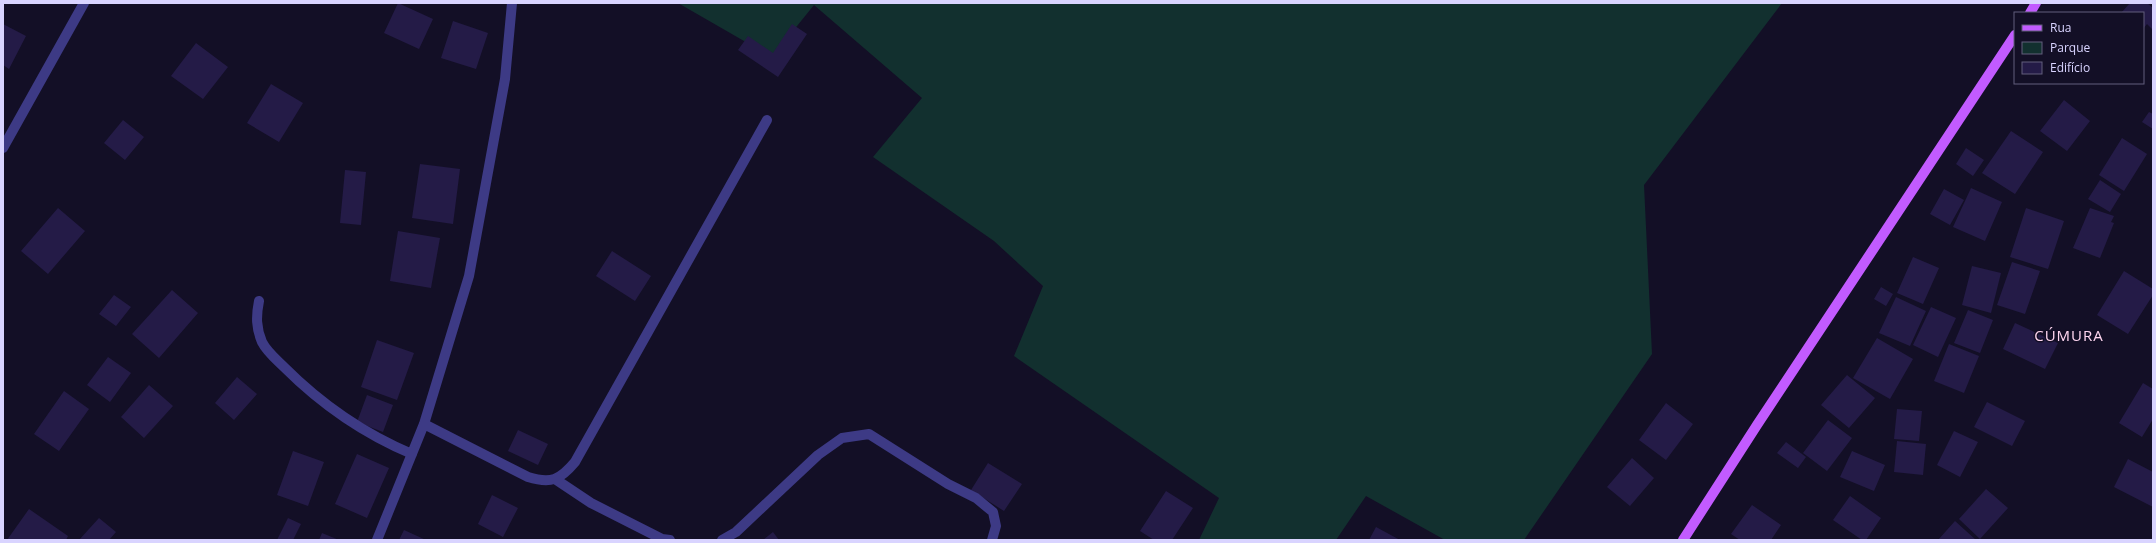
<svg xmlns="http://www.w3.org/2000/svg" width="2156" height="543" font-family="'Open Sans',sans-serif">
  <rect width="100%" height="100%" fill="#130f26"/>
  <!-- green -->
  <path fill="#12302f" d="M678 3H1782L1644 185 1652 354 1524 540H1445L1366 496 1336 540H1199L1219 498 1014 356 1043 286 994 241 873 157 922 98 814 5 772 57Z"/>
  <!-- building -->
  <path fill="#241b47" d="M398 3 433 19 419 49 384 33Z
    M2130 3H2147L2153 8V30L2147 24 2143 29V13H2121Z
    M453 21 488 33 476 69 441 58Z
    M3 24 26 36 9 69 3 65Z
    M792 24 807 34 778 77 738 50 748 36 773 53Z
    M196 43 228 67 203 99 171 76Z
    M271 84 303 103 279 142 247 123Z
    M2064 100 2090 121 2067 151 2040 131Z
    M2149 112 2153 114V129L2142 122Z
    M123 120 144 137 125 160 104 143Z
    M2011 131 2043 152 2015 194 1982 173Z
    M2122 138 2147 154 2124 191 2099 175Z
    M1966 148 1984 160 1973 176 1956 164Z
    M420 164 460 169 453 224 412 218Z
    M345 170 366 172 361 225 340 223Z
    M2100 180 2121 194 2110 212 2088 199Z
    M1971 188 2002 202 1985 241 1953 227Z
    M1944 189 1964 200 1950 225 1930 214Z
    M58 208 85 231 48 274 21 251Z
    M2026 208 2064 221 2048 269 2010 257Z
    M2090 208 2114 216 2111 222 2114 223 2100 258 2073 248Z
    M398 231 440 238 431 288 390 281Z
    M612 251 651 276 635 301 596 276Z
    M1913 257 1939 268 1923 304 1897 293Z
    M2012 262 2040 271 2025 314 1997 305Z
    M1972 266 2001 273 1991 313 1962 305Z
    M2124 271 2153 289V295L2128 334 2097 315Z
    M1881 287 1893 294 1886 306 1874 299Z
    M172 290 198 313 159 358 132 334Z
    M114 295 131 307 116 326 99 314Z
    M1896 297 1926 311 1910 346 1879 333Z
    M1931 307 1956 318 1938 357 1913 345Z
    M1968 310 1993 320 1980 353 1954 343Z
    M2015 323 2058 343 2045 369 2003 349Z
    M1877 338 1913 359 1890 399 1853 378Z
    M377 340 414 353 397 400 361 387Z
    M1949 344 1979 356 1964 393 1934 381Z
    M108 357 131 373 110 402 87 385Z
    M1847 375 1875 398 1849 428 1821 405Z
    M237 377 257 394 234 420 215 403Z
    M2143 383 2153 389V419L2142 437 2119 423Z
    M149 385 173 406 144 438 121 417Z
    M64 391 89 409 59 451 34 434Z
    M367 395 393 405 383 432 357 422Z
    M1987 402 2025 421 2012 446 1974 427Z
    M1666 403 1693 424 1666 460 1639 440Z
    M1897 409 1922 411 1919 441 1894 439Z
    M1828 420 1852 438 1827 471 1803 453Z
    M518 430 548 444 538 465 508 451Z
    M1954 431 1978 442 1960 477 1937 465Z
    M1897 441 1926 444 1923 475 1894 472Z
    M1786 442 1806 457 1798 468 1777 453Z
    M293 451 324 462 308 506 277 495Z
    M1852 451 1885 465 1874 491 1840 477Z
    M357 454 389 468 367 518 335 504Z
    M1632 458 1654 478 1630 506 1607 487Z
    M2128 459 2153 472V507L2114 487Z
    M988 463 1022 484 1004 511 971 490Z
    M1986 489 2008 508 1980 539 1959 519Z
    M1166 491 1193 508 1172 540H1154L1140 531Z
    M492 495 518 508 503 537 478 524Z
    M1850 496 1881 518 1866 540H1862L1833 520Z
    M1752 505 1781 525 1771 540H1740L1731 534Z
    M29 509 68 536 66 540H7Z
    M99 518 116 532 109 540H79Z
    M288 518 301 524 293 540H277Z
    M1955 521 1976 540H1938Z
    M1376 527 1400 540H1369Z
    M404 530 426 540H399Z
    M773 532 779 540H763Z
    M322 533 339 540H319Z"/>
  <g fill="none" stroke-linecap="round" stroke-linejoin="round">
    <!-- minor -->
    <path stroke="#3d3a85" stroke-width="10" d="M3 148 84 3
      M259 301C256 316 256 328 262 342 267 352 277 360 284 367 322 405 362 433 412 454
      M424 424 528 477C551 484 560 480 575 462L767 120
      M555 479 591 503 662 539 670 540
      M377 540 424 424 469 276 505 79 512 3
      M722 540 736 532 818 455 842 438 869 434 948 484 976 498 993 512 996 526 992 540"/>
    <!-- major -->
    <path stroke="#c25bff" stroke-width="10" d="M2030 13 2036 3
      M1683 540 1757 425 2015 35"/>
  </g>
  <g text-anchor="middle" stroke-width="3" stroke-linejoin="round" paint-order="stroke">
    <!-- neighbourhood labels -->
    <g font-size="15" letter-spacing="1" fill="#ffd6f0" stroke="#130f26">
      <text x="2069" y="341">CÚMURA</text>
    </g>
  </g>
  <!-- border -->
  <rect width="2156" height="543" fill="none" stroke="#d9d4ff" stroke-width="8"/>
  <!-- legend -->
  <rect x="2014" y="12" width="130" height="72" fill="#130f26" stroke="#625e7d"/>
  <rect x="2022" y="25" width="20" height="6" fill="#c25bff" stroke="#625e7d"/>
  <text x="2050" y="32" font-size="12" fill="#d9d4ff">Rua</text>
  <rect x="2022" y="42" width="20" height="12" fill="#12302f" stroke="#625e7d"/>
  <text x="2050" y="52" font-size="12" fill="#d9d4ff">Parque</text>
  <rect x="2022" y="62" width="20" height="12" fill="#241b47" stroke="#625e7d"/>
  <text x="2050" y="72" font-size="12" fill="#d9d4ff">Edifício</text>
</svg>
